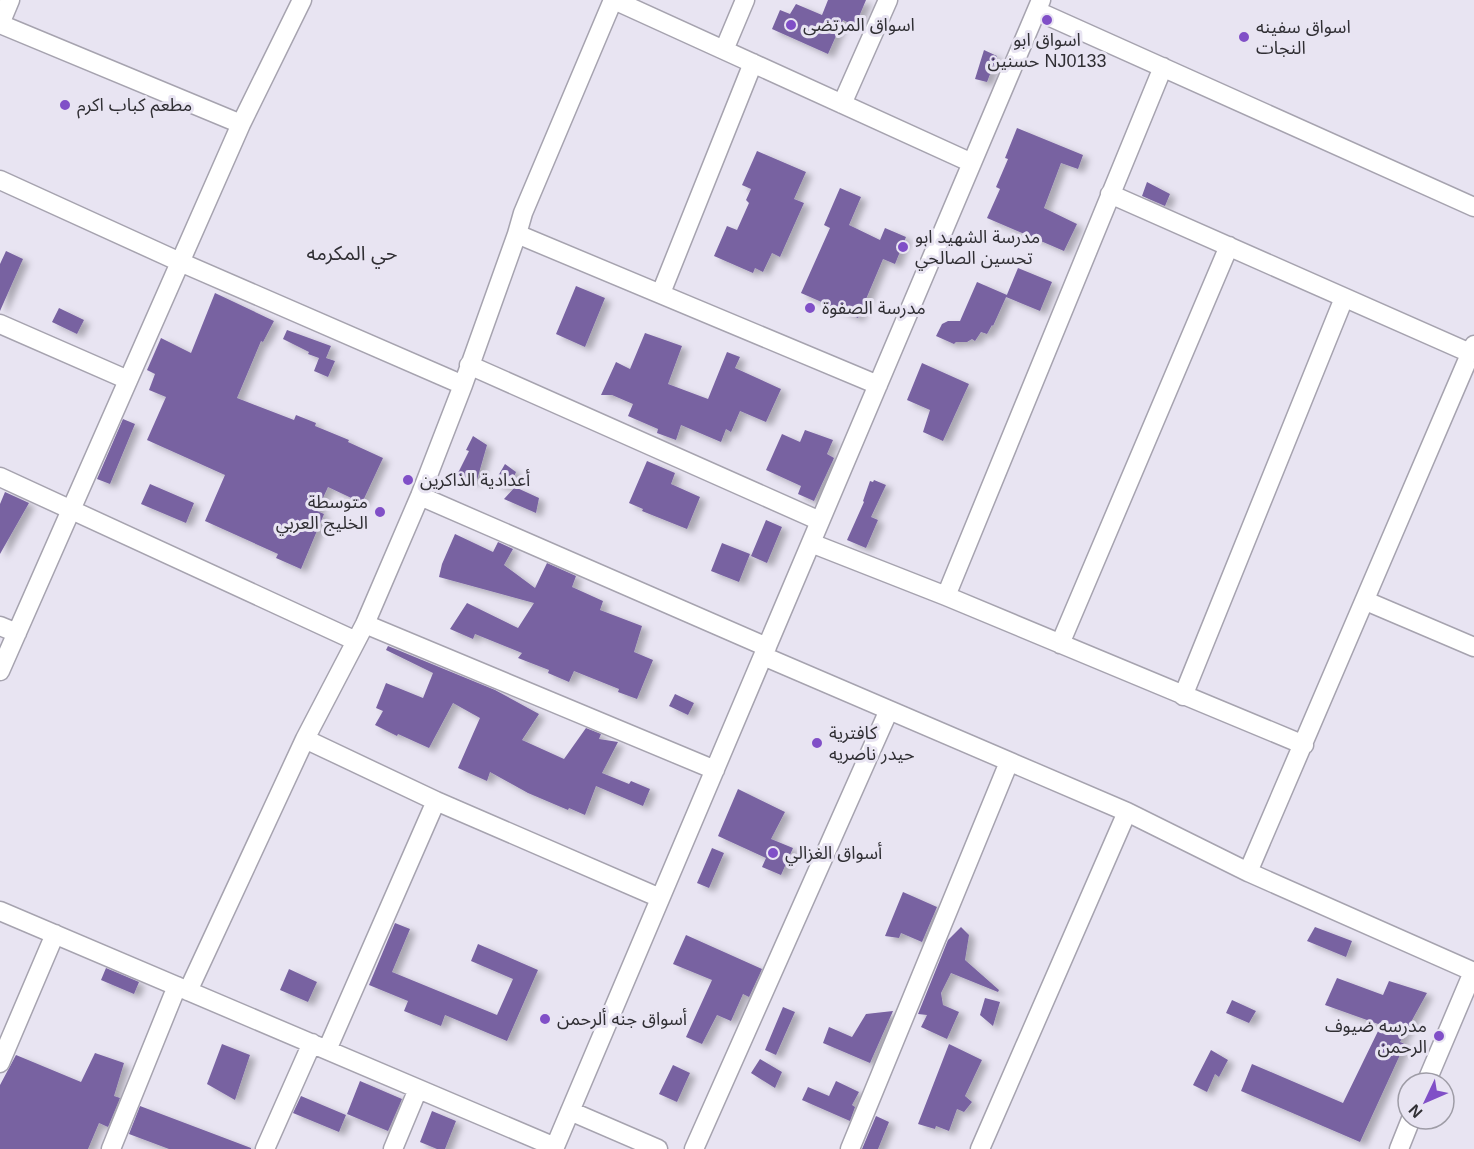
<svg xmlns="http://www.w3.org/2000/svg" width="1474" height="1149" font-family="Arial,'Noto Sans Arabic',sans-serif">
  <defs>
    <filter id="shadow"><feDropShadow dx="6" dy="4" stdDeviation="3" flood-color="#0004"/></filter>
  </defs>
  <rect width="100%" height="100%" fill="#e8e4f2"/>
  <!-- building -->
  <path fill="#7862a1" filter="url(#shadow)" d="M828 0H866L855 26 843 20 828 54 772 29 780 10 790 14 796 4 822 15Z
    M984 50 997 56 987 82 975 79Z
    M1017 128 1083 155 1078 169 1061 163 1044 208 1077 224 1064 251 987 218 1000 189 996 187 1008 159 1005 158Z
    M757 151 806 172 794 199 804 203 780 257 772 253 763 272 755 268 753 273 714 256 727 226 737 230 749 203 746 200 751 189 742 185Z
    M1147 182 1170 194 1165 206 1142 196Z
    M840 188 861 197 849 225 880 240 885 228 906 237 895 264 883 259 858 318 801 293 830 228 824 225Z
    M6 251 23 259 0 311V264Z
    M1018 268 1052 282 1040 311 1006 297Z
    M977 282 1007 295 993 326 992 325 987 334 981 332 975 341 972 339 967 342H956L954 344 936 336 942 324 948 321H960Z
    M576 286 605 298 585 347 556 334Z
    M215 293 274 321 263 342 261 341 237 398 294 420 296 415 316 423 315 426 349 440 348 442 383 458 362 503 328 487 317 511 324 514 301 569 276 558 278 554 205 521 225 475 147 440 166 397 149 390 155 374 147 370 161 338 191 353Z
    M59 308 84 320 77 334 52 322Z
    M287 330 331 346 326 358 335 361 328 377 314 371 319 358 308 354 309 352 283 339Z
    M645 333 682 346 668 384 708 399 727 352 740 357 735 368 781 389 766 422 740 411 731 432 726 429 721 442 681 425 676 440 657 433 658 429 628 416 633 404 612 395H601L616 362 630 369Z
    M922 363 969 384 943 441 923 432 930 410 907 400Z
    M123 419 135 424 110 484 97 479Z
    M805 430 833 440 827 454 834 458 814 501 798 494 801 486 766 470 782 434 800 442Z
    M473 436 487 445 477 480 471 481 456 477 469 451 466 450Z
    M647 461 675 473 671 484 700 497 687 529 642 511 643 509 629 503Z
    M505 464 516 472 509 488 494 483Z
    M874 480 886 485 871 517 878 520 866 548 847 540 864 502 863 501 870 481 873 482Z
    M150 484 194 503 186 523 141 504Z
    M515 487 539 498 536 513 504 499Z
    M5 492 29 503 0 554V504Z
    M766 520 782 527 767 563 751 556Z
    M455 534 493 552 498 542 513 549 504 565 535 588 547 563 576 576 572 587 603 601 600 610 642 626 634 652 653 660 637 699 618 692 619 689 574 671 569 682 548 673 549 670 518 658 522 653 475 634 473 639 450 629 467 603 518 628 534 603 439 577 442 564Z
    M722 543 750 554 739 582 711 571Z
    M388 646 495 690 539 714 522 740 564 759 586 728 601 734 599 739 618 742 602 773 629 784 631 781 650 789 643 806 596 786 585 815 569 808 568 810 528 793 490 772 487 781 458 768 480 718 453 703 429 748 398 734 397 736 375 725 383 711 376 708 386 683 423 698 433 673 386 650Z
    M675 694 694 703 688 715 669 706Z
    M738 789 785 812 771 839 793 848 781 875 762 867 766 858 718 836Z
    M712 848 724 853 709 888 697 883Z
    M903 892 937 907 922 942 901 933 899 938 885 936Z
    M395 923 410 929 392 972 497 1015 513 979 471 961 478 944 538 970 507 1041 445 1015 441 1026 404 1011 408 1001 369 985Z
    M961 927 969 935 965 960 999 990 998 992 951 973 941 993 943 1005 959 1012 947 1039 921 1027 927 1015 918 1014 948 940Z
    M1315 927 1352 941 1346 957 1307 941Z
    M686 935 762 969 749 997 743 994 731 1021 717 1015 702 1044 686 1037 712 980 673 964Z
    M106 968 139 982 134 994 101 980Z
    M289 969 317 982 308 1002 280 990Z
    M1337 978 1383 995 1389 981 1427 993 1400 1042 1405 1044 1360 1142 1241 1091 1252 1064 1343 1103 1381 1025 1325 1005Z
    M985 998 1000 1002 993 1026 980 1015Z
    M1232 1000 1256 1011 1249 1023 1226 1013Z
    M783 1007 795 1012 776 1055 765 1050Z
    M893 1011 870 1063 823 1043 829 1027 852 1037 866 1014Z
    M222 1044 250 1055 235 1100 207 1084Z
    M949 1044 982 1060 965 1096 972 1102 964 1112 957 1109 949 1131 936 1126 935 1129 918 1124Z
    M1211 1050 1228 1060 1219 1077 1215 1074 1207 1092 1193 1085Z
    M95 1053 124 1063 114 1096 120 1098 108 1127 99 1123 88 1149H0V1085L16 1055 81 1082Z
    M760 1059 782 1072 775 1088 751 1073Z
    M673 1065 690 1073 677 1102 659 1094Z
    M360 1081 402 1099 388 1131 347 1114Z
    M836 1081 859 1092 852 1105 855 1107 850 1121 802 1100 808 1087 829 1096Z
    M301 1096 346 1115 339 1132 293 1113Z
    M140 1106 251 1148V1149H169L129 1134Z
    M432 1111 456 1121 445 1149H437L420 1142Z
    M876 1116 889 1122 878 1149H862Z"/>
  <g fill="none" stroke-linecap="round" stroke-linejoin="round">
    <defs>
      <path id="street" d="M613 0 523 213 517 234 878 385
        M614 0 972 163
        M1037 11 1474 207
        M0 24 241 124
        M0 24 10 0
        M724 50 745 0
        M842 104 888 0
        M0 180 180 262 463 385
        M1110 194 1470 353
        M661 293 753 63
        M0 324 128 380
        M469 365 820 521
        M0 477 356 641
        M420 496 767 647
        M811 543 946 596 1304 745
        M946 596 1163 67
        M1366 601 1474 647
        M365 624 715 770
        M0 626 17 633
        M1060 644 1229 246
        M763 656 1127 812 1248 872 1474 972
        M0 671 241 124 302 0
        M1183 696 1344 298
        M305 739 436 801 660 898
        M1248 872 1474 345
        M0 911 555 1147
        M188 991 305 739 365 624 420 496 463 385 517 234
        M327 1050 436 801
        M0 1063 55 934
        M1426 1083 1473 972
        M570 1111 658 1149
        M111 1149 177 986
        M265 1149 312 1043
        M393 1149 418 1089
        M554 1149 1041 0
        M694 1149 889 710
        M850 1149 1009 762
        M980 1149 1127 812
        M1399 1149 1411 1119"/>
    </defs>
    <!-- street casing -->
    <use href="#street" stroke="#a6a3af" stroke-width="21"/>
    <!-- street -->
    <use href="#street" stroke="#fff" stroke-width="18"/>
  </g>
  <!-- markers -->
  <g fill="#804fc7" stroke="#e8e4f2" stroke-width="2">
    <circle cx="1047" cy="20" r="6"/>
    <circle cx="791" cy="25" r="6"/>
    <circle cx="1244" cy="37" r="6"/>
    <circle cx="65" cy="105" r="6"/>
    <circle cx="903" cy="247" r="6"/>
    <circle cx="810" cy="308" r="6"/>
    <circle cx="408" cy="480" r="6"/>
    <circle cx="380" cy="512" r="6"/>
    <circle cx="817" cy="743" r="6"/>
    <circle cx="773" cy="853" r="6"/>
    <circle cx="545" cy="1019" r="6"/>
    <circle cx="1439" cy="1036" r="6"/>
  </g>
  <g text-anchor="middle" stroke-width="6" stroke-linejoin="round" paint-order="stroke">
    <!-- poi labels -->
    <g font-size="18" fill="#302f34" stroke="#e8e4f2" text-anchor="start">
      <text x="803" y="31">اسواق المرتضى</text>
      <text x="1256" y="33">اسواق سفينه<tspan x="1256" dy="21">النجات</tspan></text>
      <text x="1047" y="46" text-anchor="middle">اسواق ابو<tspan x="1047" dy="21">حسنين NJ0133</tspan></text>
      <text x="77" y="111">مطعم كباب اكرم</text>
      <text x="915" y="243">مدرسة الشهيد ابو<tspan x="915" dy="21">تحسين الصالحي</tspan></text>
      <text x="822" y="314">مدرسة الصفوة</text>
      <text x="420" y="486">أعدادية الذاكرين</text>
      <text x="368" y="508" text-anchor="end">متوسطة<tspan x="368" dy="21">الخليج العربي</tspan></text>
      <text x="829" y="739">كافترية<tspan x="829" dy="21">حيدر ناصريه</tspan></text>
      <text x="785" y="859">أسواق الغزالي</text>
      <text x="557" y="1025">أسواق جنه ألرحمن</text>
      <text x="1427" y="1032" text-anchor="end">مدرسه ضيوف<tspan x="1427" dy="21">الرحمن</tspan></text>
    </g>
    <!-- neighbourhood labels -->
    <g font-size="20" fill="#302f34" stroke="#e8e4f2">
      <text x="352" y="260">حي المكرمه</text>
    </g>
  </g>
  <!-- north arrow -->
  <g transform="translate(1426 1101) rotate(226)"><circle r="28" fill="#e8e4f2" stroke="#9e9ca6" stroke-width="1.5"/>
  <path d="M0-4.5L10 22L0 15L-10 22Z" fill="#804fc7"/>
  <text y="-9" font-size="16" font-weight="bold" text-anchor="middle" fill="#302f34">N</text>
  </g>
</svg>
